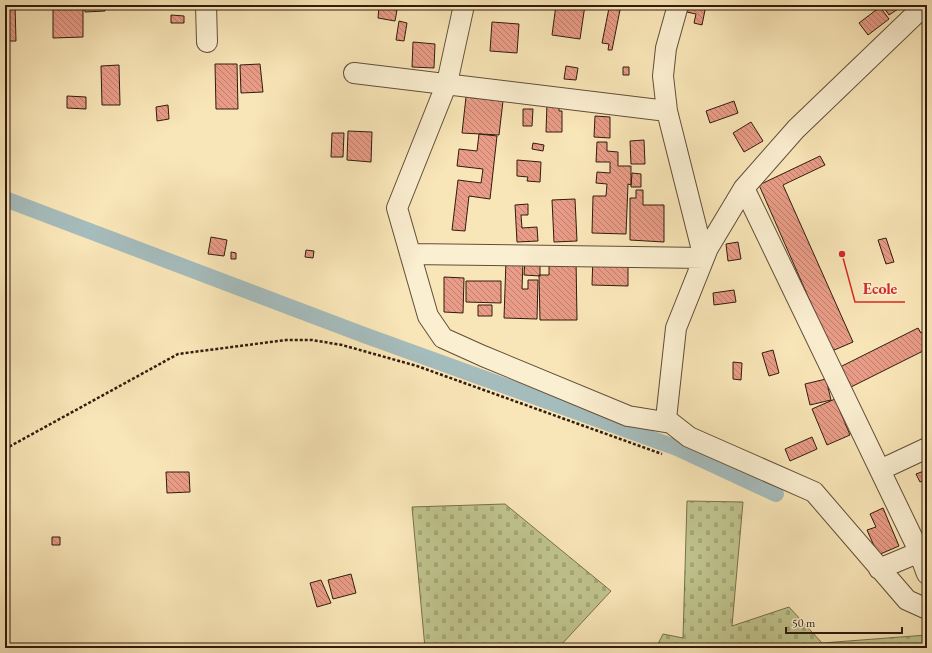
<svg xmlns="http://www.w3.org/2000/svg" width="932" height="653" font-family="'EB Garamond',serif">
  <defs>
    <pattern id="cemetery-stones" width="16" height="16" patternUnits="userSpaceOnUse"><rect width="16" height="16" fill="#c0c48d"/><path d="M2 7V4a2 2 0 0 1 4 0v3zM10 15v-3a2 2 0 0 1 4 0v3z" fill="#a5a878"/></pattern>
    <pattern id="building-back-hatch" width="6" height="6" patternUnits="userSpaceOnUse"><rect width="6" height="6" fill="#e99c87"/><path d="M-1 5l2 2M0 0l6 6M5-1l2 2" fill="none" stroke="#bd7e6d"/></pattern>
  </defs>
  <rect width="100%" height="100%" fill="#f9e6b8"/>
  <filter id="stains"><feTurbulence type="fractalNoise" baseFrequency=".005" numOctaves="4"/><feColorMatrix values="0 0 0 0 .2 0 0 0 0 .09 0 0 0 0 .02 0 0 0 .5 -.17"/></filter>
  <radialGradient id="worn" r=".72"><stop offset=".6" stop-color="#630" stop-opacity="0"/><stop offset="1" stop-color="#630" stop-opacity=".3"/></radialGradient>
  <!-- cemetery -->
  <path fill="url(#cemetery-stones)" stroke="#78704d" d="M687 501 743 502 732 626 789 607 822 643 927 635V648H656L663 634 683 638Z
    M505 504 611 591 561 645 555 648H425L412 507Z"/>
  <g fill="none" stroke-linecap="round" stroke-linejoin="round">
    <!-- canal -->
    <path stroke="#a5bcbc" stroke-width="16" d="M5 199 364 335 677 448 776 494"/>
  </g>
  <!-- building -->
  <path fill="url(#building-back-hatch)" stroke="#301c0d" d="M5 5H15L16 41H5Z
    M53 5H83V37L53 38Z
    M85 5H105V11L85 12Z
    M556 5H585L580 39 552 35Z
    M683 5H706L702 25 694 23 696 14 682 11Z
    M882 5H904L889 15Z
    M379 7 397 10 395 21 378 18Z
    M880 7 889 19 868 35 859 23Z
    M609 8 620 10 612 50H608L609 44 602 43Z
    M171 15 184 16V23H171Z
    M399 21 407 23 404 41 396 40Z
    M492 22 519 24 517 53 490 51Z
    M413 42 435 44 434 68 412 67Z
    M215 64H237L238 109H216Z
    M260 64 263 92 241 93 240 65Z
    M119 65 120 105H102L101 66Z
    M566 66 578 68 576 80 564 79Z
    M623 67H629V75H623Z
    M67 96 86 97V109L67 108Z
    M466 97 503 101 499 135 462 133Z
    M734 101 738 113 710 123 706 111Z
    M547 103H559V111H562V132H546Z
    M168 105 169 119 157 121 156 107Z
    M523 109H533L532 126H523Z
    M595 116 610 117V138L594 137Z
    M751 122 763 141 744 152 733 133Z
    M348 131 372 132 371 162 347 160Z
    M332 133H344L343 157H331Z
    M479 134 497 136 490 199 469 196 465 231 452 230 458 180 481 183 483 169 457 166 459 149 477 151Z
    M644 140 645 164H631L630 141Z
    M597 142H607V151L618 152V166H631V185L628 184 626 234 592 233 593 196H606L607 184 596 183 597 172 610 173V162H596Z
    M533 143 544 145 543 151 532 149Z
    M820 156 825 165 783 185 853 342 832 351 759 185Z
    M517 160 541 162 540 182 527 181 528 177 517 176Z
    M632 173 641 174V187H631Z
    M636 190H643V205H664V242L630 240V198H636Z
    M575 199 577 241 554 242 552 200Z
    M528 204V215H521L522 228 537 227 538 241 517 242 515 205Z
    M211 237 227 240 224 256 208 254Z
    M886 238 894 262 886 264 878 240Z
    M738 242 741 259 728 261 726 244Z
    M306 250 314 251 313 258 305 257Z
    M231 252 236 253V259H231Z
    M593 255 628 263V286L592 285Z
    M549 259H576L577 320H540L539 275H549Z
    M506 260 523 261 522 289H528V280H538L537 319 504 318Z
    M525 260 540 261V276L524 275Z
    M444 277 464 278 463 313 444 312Z
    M466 281H501V303L466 302Z
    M734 290 736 302 714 305 713 293Z
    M478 305H492V316H478Z
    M918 328 921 333 927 330V349L849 388 840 367Z
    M773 350 779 373 769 376 762 353Z
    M733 362 742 363 741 380 733 379Z
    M826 379 831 400 810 405 805 384Z
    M835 399 850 435 827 445 812 409Z
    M812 437 817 449 790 461 785 449Z
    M924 471 927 479 920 482 916 474Z
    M166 472H189L190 492 167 493Z
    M883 508 899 546 878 555 867 530 876 527 870 514Z
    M52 537H60V545H52Z
    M351 574 356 593 333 599 328 580Z
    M321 580 331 603 317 607 310 583Z"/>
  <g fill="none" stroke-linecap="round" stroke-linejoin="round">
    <defs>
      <path id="minor" d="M206 5 207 42
        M464 5 447 83 397 208 428 316 443 338 483 356 628 416 671 423
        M925 5 796 129 744 188 708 248 676 328 666 419 689 437 814 492 907 600 927 609
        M354 73 667 111
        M744 188 917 547 927 574
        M410 254 704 258 667 111 663 76 666 48 678 5
        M880 470 927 448
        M879 569 927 549"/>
    </defs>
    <!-- minor casing -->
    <use href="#minor" stroke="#624e38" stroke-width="22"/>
    <!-- path -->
    <path stroke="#301c0d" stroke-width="2.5" stroke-dasharray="3 2" stroke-linecap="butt" d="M5 449 178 354 286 340H312L342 345 417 366 662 454"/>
    <!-- minor -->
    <use href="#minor" stroke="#fbefd1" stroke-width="20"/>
  </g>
  <!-- callouts -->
  <path fill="none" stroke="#d62828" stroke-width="1.5" d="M842 254L855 302H905"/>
  <circle fill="#d62828" stroke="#fbefd1" stroke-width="1.5" cx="842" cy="254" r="4"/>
  <g font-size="16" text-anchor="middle" font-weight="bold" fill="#d62828" stroke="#fbefd1" stroke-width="3" stroke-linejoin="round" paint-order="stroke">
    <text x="880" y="294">Ecole</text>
  </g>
  <!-- margin -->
  <rect width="932" height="653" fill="none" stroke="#f9e6b8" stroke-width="20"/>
  <rect x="6" y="6" width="920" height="641" fill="none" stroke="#301c0d" stroke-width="2"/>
  <rect x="10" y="10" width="912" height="633" fill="none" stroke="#301c0d"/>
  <!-- scale -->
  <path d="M786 627v6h116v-6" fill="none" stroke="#301c0d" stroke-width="2"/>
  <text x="792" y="627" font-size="12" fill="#301c0d" stroke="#fbefd1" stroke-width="3" paint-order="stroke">50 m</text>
  <rect width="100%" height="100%" filter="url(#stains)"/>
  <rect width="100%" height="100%" fill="url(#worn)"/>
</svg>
